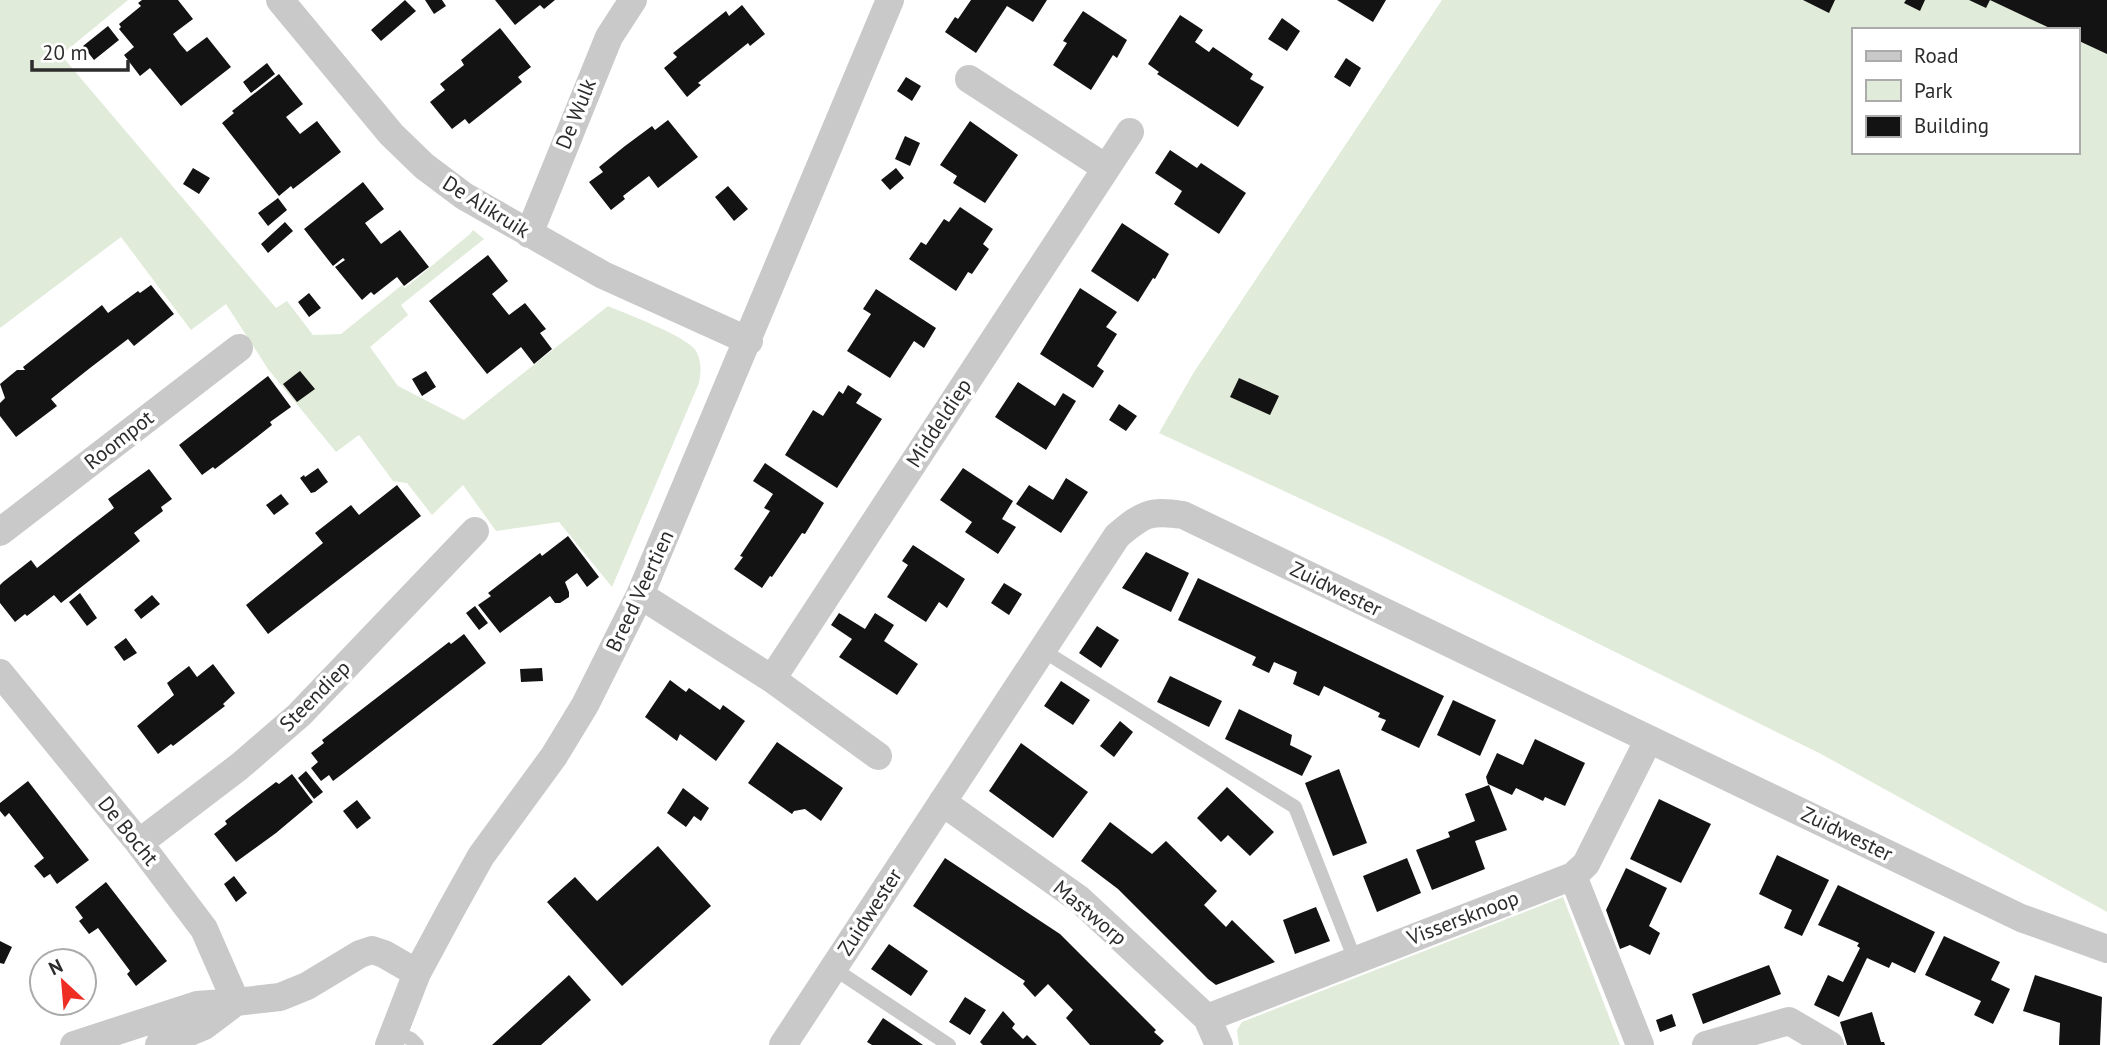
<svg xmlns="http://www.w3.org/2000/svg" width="2107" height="1045" font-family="'PT Sans',sans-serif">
  <rect width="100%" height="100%" fill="#fff"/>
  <!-- green -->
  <path fill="#e0ebd9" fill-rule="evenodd" d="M0 0H128L61 55 276 308 287 301 313 335 341 334 402 285 405 288 470 234 473 230 484 239 401 305 408 315 370 347 398 386 464 420 608 306C626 314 687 336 696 351 702 362 701 372 699 383L612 587 559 522 496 531 463 485 432 515 407 483 393 481 359 435 336 452 268 369 226 304 191 330 121 237 0 328Z
    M1442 0H2107V912L1821 754 1385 538 1159 433 1194 372ZM1853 30H2077V152H1853Z
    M1563 897 1620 1045H1239L1237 1030 1242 1022Z"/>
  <!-- building -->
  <path fill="#131313" d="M142 0H178L193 19 173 34 180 44 187 52 207 37 231 67 181 106 150 68 140 76 124 55 134 47 119 29 121 27 119 24 141 6 138 3Z
    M405 0 416 11 381 41 371 30Z
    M425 0H442L446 6 434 14Z
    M495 0H555L544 9 540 5 515 25Z
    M971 0H1047L1033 22 1007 6 976 53 945 32 955 17 958 19Z
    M1337 0H1386L1373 22Z
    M1803 0H1835L1829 13Z
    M1906 0H1925L1920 11 1904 3Z
    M1969 0H2107V54L2077 40V30H2054L1990 0 1986 8Z
    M742 5 765 34 750 46 748 43 698 83 701 85 687 97 664 68 677 57 673 53 726 11 729 16Z
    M1083 11 1127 40 1117 58 1113 55 1091 90 1053 65 1067 43 1063 41Z
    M1180 15 1203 30 1195 42 1209 52 1213 47 1253 74 1250 79 1264 87 1238 127 1157 74 1159 72 1148 64Z
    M1282 18 1300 31 1287 51 1268 39Z
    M108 26 119 40 94 60 83 46Z
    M500 28 531 67 518 77 522 82 469 124 465 119 452 129 430 102 445 90 440 84 464 65 461 60Z
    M1346 58 1361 68 1350 87 1334 77Z
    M267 63 275 74 251 93 243 82Z
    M279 74 303 104 286 117 300 134 317 121 341 152 293 189 291 186 279 196 222 123 234 113 232 111Z
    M906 77 921 86 912 101 897 91Z
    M668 120 698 157 658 188 649 176 623 196 625 199 611 210 589 182 603 172 599 167 625 146 652 126 655 130Z
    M970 121 1018 155 985 203 953 183 957 176 940 165Z
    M905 136 920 143 910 166 895 159Z
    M1170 150 1197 168 1201 163 1246 193 1219 234 1174 204 1182 191 1155 173Z
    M193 168 210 178 199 194 183 184Z
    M896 168 904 178 890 190 881 180Z
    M363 182 384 209 365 223 381 244 400 230 429 267 404 286 397 277 374 295 371 292 362 300 335 267 345 260 343 258 333 266 304 229Z
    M728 186 748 209 734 221 715 197Z
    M278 198 287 210 268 226 258 213Z
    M960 207 993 229 983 244 989 249 972 274 968 272 956 291 909 259 921 242 926 245 944 219 949 222Z
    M285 222 293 231 268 253 261 244Z
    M1122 223 1169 254 1155 279 1153 278 1138 302 1091 271Z
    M488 255 508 281 492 294 509 315 525 303 546 329 540 333 552 349 534 364 521 347 487 374 429 301Z
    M151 285 174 314 134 346 128 339 90 368 51 399 57 406 16 437 0 416V403L5 398 0 384 17 370H25L23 367 102 305 108 313 138 291 140 293Z
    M1080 288 1117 312 1106 327 1117 334 1097 366 1104 371 1093 388 1040 354Z
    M876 289 936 328 924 348 914 341 890 378 847 351 871 314 863 309Z
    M309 293 321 308 309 317 298 302Z
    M300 371 315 389 297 402 283 384Z
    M426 371 436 387 422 396 412 379Z
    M268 376 291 407 270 422 272 425 244 447 215 469 213 467 202 475 179 445Z
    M1239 378 1279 396 1270 415 1230 397Z
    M1018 382 1055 406 1063 393 1076 401 1046 450 995 417Z
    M848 385 862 394 856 403 882 419 837 488 785 455 813 410 823 416 839 391 843 394Z
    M1119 404 1137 416 1126 431 1109 420Z
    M765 463 824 503 805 534 802 533 772 577 770 576 762 588 734 569 743 557 740 556 770 511 764 508 773 494 753 481Z
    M318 468 328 482 315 492 311 493 300 478 304 475 305 477Z
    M963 468 1013 501 1002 519 1016 527 998 554 965 532 972 522 940 500Z
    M149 469 172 499 161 507 163 511 134 533 140 541 61 603 54 595 27 616 25 614 15 622 0 603V585L3 582 31 560 37 568 75 538 114 508 108 499Z
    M1066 478 1088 492 1061 533 1016 504 1029 485 1053 500Z
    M397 485 421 516 268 634 246 605 323 543 315 533 351 505 359 515Z
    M281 494 289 504 274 515 266 505Z
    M568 536 599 577 587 587 577 573 565 582 569 592V597L560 603H555L550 596 500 633 478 605 491 596 488 593 540 553 542 556Z
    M913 545 965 579 947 608 939 602 926 622 887 597 908 565 902 561Z
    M1146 552 1189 573 1171 612 1122 588Z
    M1198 578 1444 696 1419 748 1381 730 1386 720 1378 717 1380 713 1324 686 1319 696 1293 684 1297 672 1274 662 1269 673 1252 665 1256 657 1178 620Z
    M1004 583 1022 594 1009 615 991 603Z
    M80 593 97 618 87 626 69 602Z
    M152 595 160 604 141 619 134 610Z
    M475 606 488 623 479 630 466 613Z
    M839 613 865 629 875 613 894 625 884 641 918 664 897 695 839 657 852 639 831 625Z
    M1097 626 1119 640 1101 668 1079 653Z
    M464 634 486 663 345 772 333 781 329 775 321 781 311 768 318 762 311 753 324 743 322 740 449 642 451 644Z
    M126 638 137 653 124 661 114 647Z
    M213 664 235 693 223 704 225 706 173 746 171 744 158 754 137 726 174 695 167 683 189 666 197 677Z
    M542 668 543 681 521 682 520 669Z
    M1170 676 1222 701 1209 727 1157 702Z
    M670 680 686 692 689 688 720 710 723 705 745 721 716 761 680 734 677 741 645 717Z
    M1061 681 1090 700 1073 725 1044 706Z
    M1453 700 1496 720 1480 756 1437 735Z
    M1239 709 1292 735 1290 745 1312 756 1302 776 1225 739Z
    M1120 721 1133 732 1114 757 1100 746Z
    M1535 739 1585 763 1565 806 1545 797 1543 801 1516 788 1512 795 1488 784 1486 777 1497 753 1523 765Z
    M777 742 843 788 821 821 805 809 794 811 792 814 748 783Z
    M1021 743 1088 792 1053 838 989 791Z
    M1339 769 1367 843 1333 856 1305 783Z
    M306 771 323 792 314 799 298 778Z
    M292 774 313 802 276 833 236 862 214 834 227 824 225 821 251 801 276 782 279 784Z
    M28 781 89 860 57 884 50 874 44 878 34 866 44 858 9 813 5 817 0 811V803Z
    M1489 785 1507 830 1475 841 1485 869 1432 890 1416 850 1450 837 1448 832 1475 821 1465 794Z
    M1227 787 1274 832 1250 856 1228 835 1221 842 1197 818Z
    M683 788 709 808 701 821 694 816 686 827 667 813Z
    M1659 799 1711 824 1681 883 1630 859Z
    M357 800 371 818 357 829 343 811Z
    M1110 822 1152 854 1166 841 1217 891 1204 905 1226 927 1232 920 1275 962 1216 985 1208 979 1118 889 1081 861Z
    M658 846 711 906 622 986 547 902 575 877 597 901Z
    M1777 855 1829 880 1802 936 1784 928 1792 910 1759 894Z
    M945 858 1060 934 1156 1030 1154 1032 1164 1041 1160 1045H1090L1066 1018 1073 1010 1048 984 1035 997 1023 984 1025 981 913 906Z
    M1407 858 1421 893 1377 912 1363 876Z
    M1626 868 1667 888 1649 926 1660 933 1650 955 1630 945 1620 949 1606 910Z
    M234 876 247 893 236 902 224 884Z
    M106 882 167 961 136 986 127 974 130 971 98 928 89 934 79 921 83 918 75 907Z
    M1838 885 1935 932 1915 973 1892 962 1889 968 1867 958 1839 1017 1814 1005 1828 975 1843 982 1860 948 1857 946 1859 943 1818 925Z
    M1316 907 1330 941 1295 954 1283 920Z
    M1944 936 2000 962 1991 980 2010 989 1993 1024 1974 1015 1981 1001 1925 975Z
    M0 941 12 947 4 964 0 963Z
    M889 944 928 971 911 996 871 969Z
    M1769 965 1781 994 1703 1024 1692 994Z
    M569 975 591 1000 541 1045H492Z
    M2035 975 2102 997 2100 1045H2059L2060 1023 2023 1011Z
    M965 997 986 1010 970 1035 949 1022Z
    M1003 1011 1015 1024 1012 1028 1023 1039 1027 1035 1037 1045H983L980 1042Z
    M1872 1012 1881 1042H1884L1885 1045H1847L1840 1022Z
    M1672 1014 1676 1026 1660 1032 1656 1020Z
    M883 1018 913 1038 923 1045H872L867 1042Z"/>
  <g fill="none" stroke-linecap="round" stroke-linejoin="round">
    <!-- service -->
    <path stroke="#c9c9c9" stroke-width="14" d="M1042 650 1295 807 1355 960
      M833 968 949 1045
      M394 1032 411 1039 417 1045"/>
    <!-- minor -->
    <path stroke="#c9c9c9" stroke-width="28" d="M280 0 391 134 424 166 464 196 603 275 749 341
      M969 79 1106 168
      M529 234 609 37 633 0
      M0 532 239 348
      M640 595 772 679 878 756
      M0 673 139 843 204 929 236 1002 197 1005 74 1045
      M772 679 1130 132
      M942 802 1079 899 1207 1018 1219 1045
      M139 843 240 766 299 715 475 531
      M1573 876 1640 1045
      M1207 1018 1573 876 1586 864 1649 739
      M159 1045 204 1026 236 1002 280 997 307 986 360 954 372 950 384 954 417 973
      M389 1045 417 973 452 908 481 856 554 756 585 705 640 595 890 0
      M783 1045 1117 536C1143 514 1149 510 1183 515L2021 918 2107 949
      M1706 1045 1789 1021 1830 1045"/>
  </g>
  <g text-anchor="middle" stroke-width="7" stroke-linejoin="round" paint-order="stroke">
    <!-- street labels -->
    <g font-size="21" fill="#2c2c2c" stroke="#fff">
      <text transform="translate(576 114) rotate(-68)" y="7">De Wulk</text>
      <text transform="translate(486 207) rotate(32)" y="7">De Alikruik</text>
      <text transform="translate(939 423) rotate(-57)" y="7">Middeldiep</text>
      <text transform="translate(119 440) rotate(-38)" y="7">Roompot</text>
      <text transform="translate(1336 589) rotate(26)" y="7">Zuidwester</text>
      <text transform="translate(640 591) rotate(-65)" y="7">Breed Veertien</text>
      <text transform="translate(315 696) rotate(-45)" y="7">Steendiep</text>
      <text transform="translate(128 831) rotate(51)" y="7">De Bocht</text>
      <text transform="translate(1847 834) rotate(26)" y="7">Zuidwester</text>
      <text transform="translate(870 912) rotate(-57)" y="7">Zuidwester</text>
      <text transform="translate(1090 913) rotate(40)" y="7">Mastworp</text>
      <text transform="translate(1463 918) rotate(-21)" y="7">Vissersknoop</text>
    </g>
  </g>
  <!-- legend -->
  <rect x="1852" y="28" width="228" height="126" fill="#ffffff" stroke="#ababab" stroke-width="2"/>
  <rect x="1866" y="51" width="35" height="10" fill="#c9c9c9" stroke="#ababab" stroke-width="2"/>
  <text x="1914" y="63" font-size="21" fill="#2c2c2c">Road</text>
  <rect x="1866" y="80" width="35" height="21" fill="#e0ebd9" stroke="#ababab" stroke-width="2"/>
  <text x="1914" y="98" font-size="21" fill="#2c2c2c">Park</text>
  <rect x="1866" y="116" width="35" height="21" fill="#131313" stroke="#ababab" stroke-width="2"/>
  <text x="1914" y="133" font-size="21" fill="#2c2c2c">Building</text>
  <!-- north arrow -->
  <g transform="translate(63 982) rotate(334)"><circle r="33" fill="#ffffff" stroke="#ababab" stroke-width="2"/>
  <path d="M0-5L12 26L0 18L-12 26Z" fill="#ee2d23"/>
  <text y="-10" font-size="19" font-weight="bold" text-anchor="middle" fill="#2c2c2c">N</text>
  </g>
  <!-- scale -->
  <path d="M32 60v10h96v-10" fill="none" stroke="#2c2c2c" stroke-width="3.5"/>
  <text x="42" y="60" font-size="21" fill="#2c2c2c" stroke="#ffffff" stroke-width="5" paint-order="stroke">20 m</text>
</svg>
